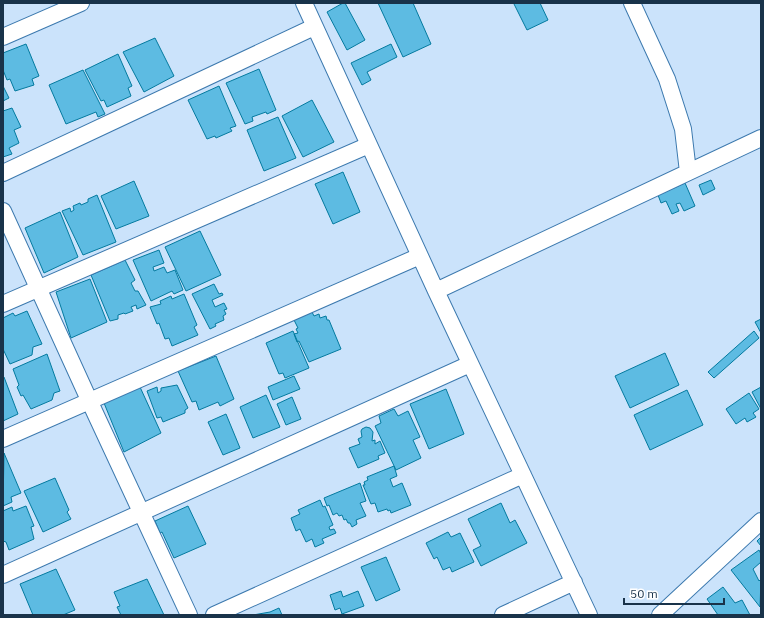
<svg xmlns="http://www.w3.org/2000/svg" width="764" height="618" font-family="'IBM Plex Sans',sans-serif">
  <rect width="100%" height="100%" fill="#cbe3fb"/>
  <!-- building -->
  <path fill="#5dbbe2" stroke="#037a9f" d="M343 3H345L365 40 347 50 327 12Z
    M378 3H413L431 44 403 57Z
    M515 3H540L548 20 527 30 514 4Z
    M155 38 174 76 144 92 123 52Z
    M26 44 39 76 32 79 34 85 15 91 10 79 7 80 3 70V53Z
    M391 44 397 57 367 72 371 80 362 85 351 63Z
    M118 54 132 86 128 88 131 96 107 107 104 100 101 101 85 70Z
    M259 69 276 110 267 114 266 112 252 117 253 121 245 124 226 83Z
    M83 70 105 114 98 117 96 112 66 124 49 85Z
    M3 86 9 98 3 101Z
    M219 86 236 126 230 128 232 131 216 138 215 136 207 139 188 100Z
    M312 100 334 142 303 157 282 116Z
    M12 108 21 127 14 130 19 143 9 148 12 154 3 157V111Z
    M278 117 296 158 264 171 247 130Z
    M343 172 360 212 333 224 315 184Z
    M711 180 715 189 703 195 699 185Z
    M134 181 149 216 116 229 101 196Z
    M685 183 695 206 684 211 680 203 676 204 679 211 672 214 666 201 661 203 658 195Z
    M97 195 116 242 83 255 62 211 70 208 71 212 74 210 73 206 80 203 81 205 88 202V199Z
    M60 212 78 257 44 273 25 228Z
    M200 231 221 275 186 291 165 247Z
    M159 250 164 263 153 267 154 271 164 267 167 273 175 270 183 290 174 294 172 291 151 301 133 260Z
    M125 260 135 280 131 283 135 291H138L146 305 137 309 136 305 131 307 133 311 125 314 124 313 118 315V319L110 321 91 275Z
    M90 279 107 322 71 338 56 292Z
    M214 284 219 294 222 293 223 295 212 300 215 307 224 303 227 309 224 310 226 314 223 316 224 320 215 324 216 326 210 329 192 294Z
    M184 294 197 325 194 327 198 335 172 346 169 338 165 339 159 323 157 324 150 307 161 304 160 301 171 296 172 299Z
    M311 310 314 316 319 314 320 318 326 316 327 320H329L341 349 309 362 299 341 297 342 294 334 298 333 296 329 298 328 293 318Z
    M27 311 42 344 33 347 32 355 10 364 3 349V318L13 313 15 316Z
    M761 319V333L755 322Z
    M293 331 309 368 285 378 283 373 279 374 266 343Z
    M754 331 759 338 714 378 708 372Z
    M665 353 679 385 630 408 615 376Z
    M47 354 60 391 54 393 52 400 31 409 23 395 21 396 17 387 19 385 13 369Z
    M216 356 234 399 220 406 218 402 199 410 196 401 192 402 178 371Z
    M294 376 300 389 273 400 268 387Z
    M4 377 18 414 3 421V378Z
    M177 385 188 408 185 410V413L163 422 161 417 157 418 147 391 157 387 158 393 161 391V388Z
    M140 387 161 433 124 452 104 403Z
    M761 387V409L752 392Z
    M446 389 464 434 429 449 410 404Z
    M687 390 703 425 650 450 634 415Z
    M749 393 759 409 753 413 756 417 747 422 745 418 736 424 726 409Z
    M266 395 280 427 253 438 240 407Z
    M292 397 301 419 286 425 277 404Z
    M394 409 398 416 408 411 420 437 413 440 421 458 396 470 375 426 381 423 379 416Z
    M226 414 240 448 223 455 208 422Z
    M366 427 370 428 373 432 372 441 375 440V444L380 441 385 453 378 456 379 459 358 468 349 448 360 444 358 439 362 437 361 431 362 429Z
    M4 453 21 493 11 497 12 502 3 506Z
    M394 466 397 476 390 479 393 487 402 483 411 505 391 513 390 510 388 511 387 509 378 512 375 503 371 504 363 485H365L364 482 368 480 367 477Z
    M55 478 69 510 67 512 71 519 43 532 24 491Z
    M360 483 366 501 360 503 366 516 356 520 357 524 352 527 350 523H348L346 519 344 520 342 515 339 516 337 513 333 515 329 505 327 506 324 498Z
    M320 500 323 507 325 506 333 525 329 527 330 530 334 529 336 533 322 539 324 543 315 547 312 539 306 542 300 529 296 531 291 518 300 514 298 510Z
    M501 503 510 523 515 520 527 543 481 566 473 550 481 546 468 519Z
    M26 506 34 526 31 527 34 539 9 550 6 542 3 541V511L12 507 13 511Z
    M188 506 206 544 174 558 162 532 160 533 155 521Z
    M448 532 451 537 460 533 474 562 452 572 450 567 443 570 437 557 434 559 426 543Z
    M761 537V546L757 541Z
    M759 550 761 554V562L753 569 759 581 761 579 760 607 731 570Z
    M386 557 400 590 376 601 361 567Z
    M56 569 75 610 63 615H33L20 584Z
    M147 579 164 615H121L117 607 120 606 114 592Z
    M723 587 735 603 742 600 750 615H718L707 599Z
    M341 591 343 597 358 591 364 606 342 614 340 608 335 610 330 595Z
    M279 608 282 615H253L270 612Z"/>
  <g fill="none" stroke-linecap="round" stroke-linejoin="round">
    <defs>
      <path id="minor" d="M304 3 436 291 589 615
        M632 3 667 79 683 129 688 172
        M3 37 81 3
        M3 173 314 27
        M3 211 95 413 189 615
        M436 291 761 138
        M3 304 369 145
        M3 439 420 256
        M3 575 470 364
        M214 615 523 475
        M503 615 574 582
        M660 615 761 521"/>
    </defs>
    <!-- minor casing -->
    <use href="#minor" stroke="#3c79ae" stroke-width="18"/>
    <!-- minor -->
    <use href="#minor" stroke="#fff" stroke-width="16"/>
  </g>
  <!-- border -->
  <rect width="764" height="618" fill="none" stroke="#19334a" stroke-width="8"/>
  <!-- scale -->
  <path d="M624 598v6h100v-6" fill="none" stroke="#19334a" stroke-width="2"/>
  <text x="630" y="598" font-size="12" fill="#19334a" stroke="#ffffff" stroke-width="3" paint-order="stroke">50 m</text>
</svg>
